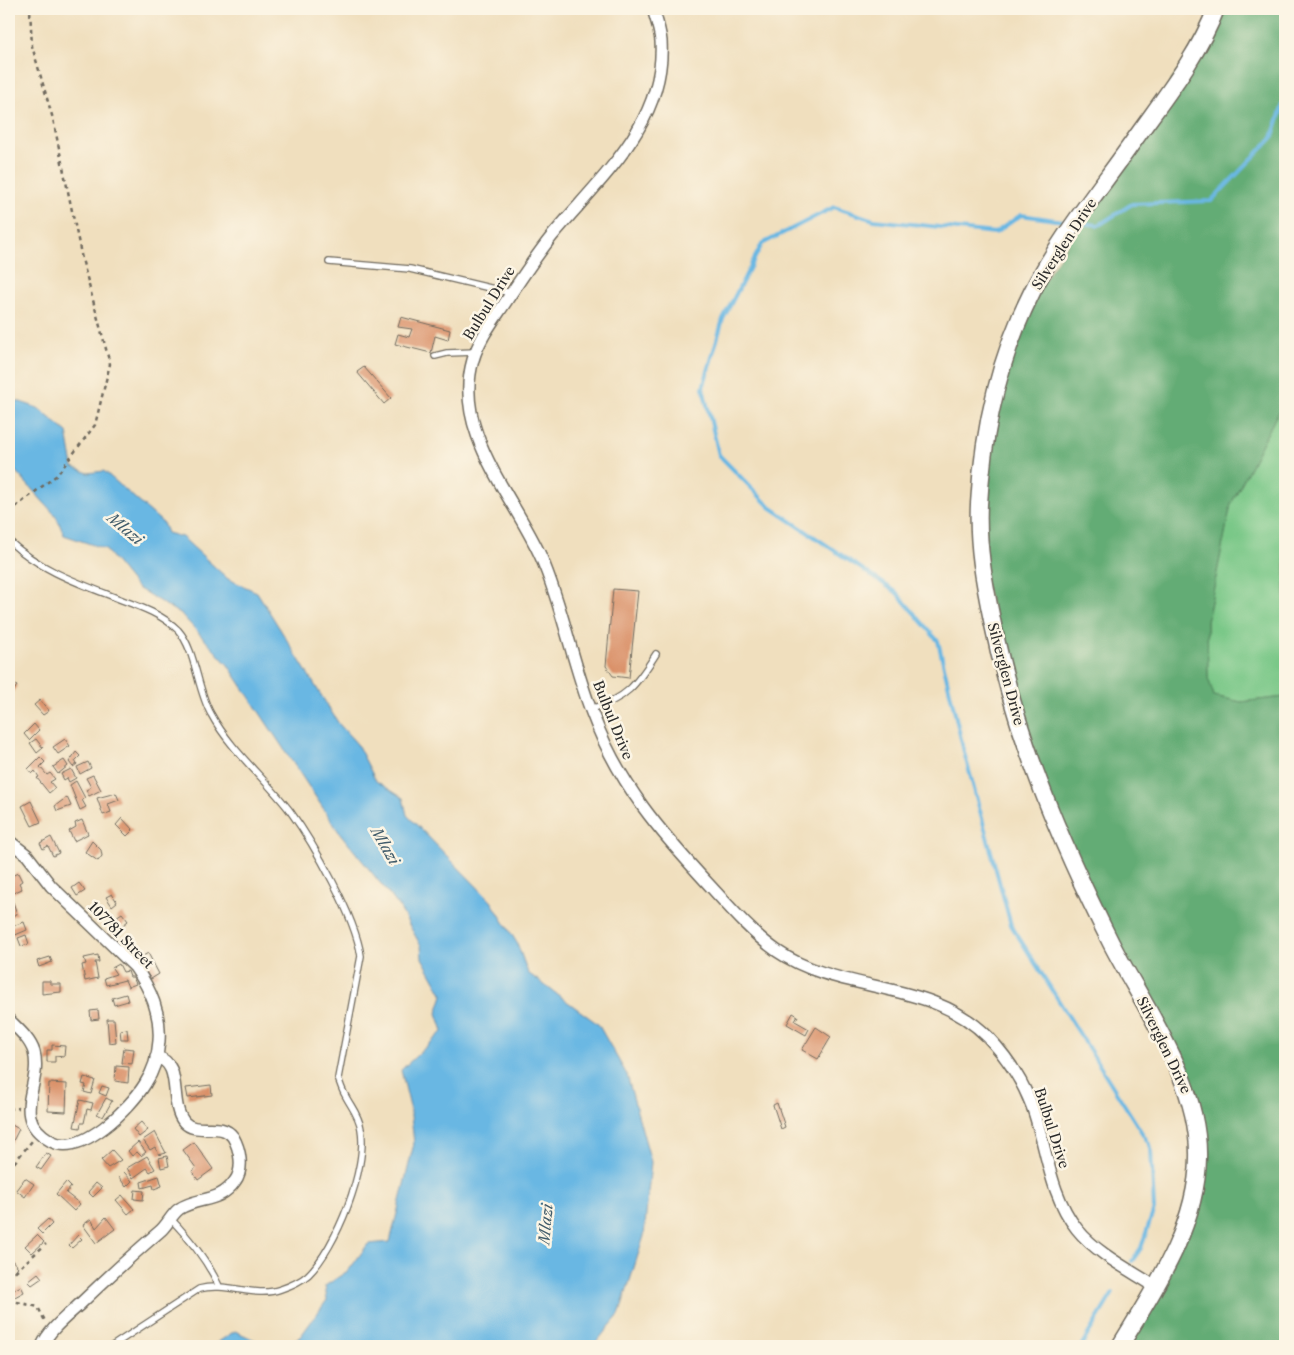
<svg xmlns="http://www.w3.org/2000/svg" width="1294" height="1355" font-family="'Libre Caslon Text',serif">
  <rect width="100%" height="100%" fill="#fcf5e5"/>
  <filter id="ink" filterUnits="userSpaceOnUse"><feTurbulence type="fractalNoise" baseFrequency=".02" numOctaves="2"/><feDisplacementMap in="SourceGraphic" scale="10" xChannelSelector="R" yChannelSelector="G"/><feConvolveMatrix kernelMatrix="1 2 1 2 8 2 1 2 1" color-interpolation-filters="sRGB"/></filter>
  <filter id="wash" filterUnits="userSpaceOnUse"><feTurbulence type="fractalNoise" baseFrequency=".0096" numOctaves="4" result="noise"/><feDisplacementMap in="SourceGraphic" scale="20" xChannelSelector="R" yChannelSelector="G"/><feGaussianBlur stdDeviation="1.12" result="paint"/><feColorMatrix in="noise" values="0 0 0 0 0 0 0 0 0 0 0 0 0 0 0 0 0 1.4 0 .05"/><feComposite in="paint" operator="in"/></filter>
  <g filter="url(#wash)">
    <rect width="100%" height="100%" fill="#f0dfbe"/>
    <!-- green -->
    <path fill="#7ac888" stroke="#527a5a" d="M1285 402V697L1241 702 1214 696 1208 678 1207 621 1231 504 1275 418Z"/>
    <!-- forest -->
    <path fill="#63ac74" stroke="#476c50" d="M1217 9H1285V402L1275 418 1231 504 1207 621 1208 678 1214 696 1241 702 1285 697V1346H1122L1191 1211 1196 1111 1054 822 985 581 987 439 1027 308Z"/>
    <!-- water -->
    <path fill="#69b7e3" stroke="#4a7187" d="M9 398 38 408 67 432 73 467 88 473 104 471 163 523 167 533 182 537 228 579 257 592 339 724 357 744 376 781 403 798 407 815 491 901 517 943 528 973 598 1024 627 1075 651 1162 644 1236 619 1315 593 1346H280L300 1337 327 1300 325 1286 349 1270 368 1244 390 1242 414 1143 410 1107 401 1070 443 1031 437 1013 443 995 422 958 421 946 398 905 339 832 228 665 182 615 136 587 105 549 64 535 56 516 9 464Z
      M235 1331 268 1346H212Z"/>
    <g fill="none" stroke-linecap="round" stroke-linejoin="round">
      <!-- stream -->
      <path stroke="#69b7e3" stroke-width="4" d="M1070 222 1021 215 995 233 874 220 834 207 762 244 723 319 703 388 719 455 770 507 896 592 938 641 964 752 1011 925 1151 1147 1154 1209 1141 1248 1132 1261
        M1079 223 1099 225 1132 204 1211 201 1272 138 1285 99
        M1081 1346 1113 1293"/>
    </g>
    <g id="blocks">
      <!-- building -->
      <path fill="#da9169" d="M401 317 450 330 448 340 435 336 431 353 395 344 398 334 409 337 412 329 398 327Z
        M364 367 391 398 384 404 357 372Z
        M613 589 638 591 629 678 613 676 606 666Z
        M10 681 17 686 9 697V683Z
        M40 700 49 711 43 715 34 705Z
        M34 724 39 730 29 740 24 734Z
        M36 739 43 748 37 753 30 743Z
        M65 739 70 746 58 754 53 747Z
        M76 752 80 756 75 761 77 764 73 767 69 762Z
        M40 757 45 762 40 767 47 775 50 773 55 779 50 782 55 788 49 793 37 778 39 777 35 771 32 774 28 769Z
        M64 760 68 766 58 774 53 767Z
        M88 762 91 768 80 774 77 767Z
        M71 769 76 778 69 782 67 778 64 780 61 774Z
        M93 775 101 790 89 796 86 790 91 787 86 778Z
        M76 781 85 798 82 800 86 807 80 810 70 785Z
        M116 793 119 800 108 804 111 812 103 815 97 798Z
        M67 797 71 806 57 811 55 806Z
        M31 801 41 822 32 826 22 806Z
        M122 818 133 830 127 836 116 825Z
        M82 820 88 834 74 841 69 831 76 827 75 823Z
        M51 837 59 853 53 856 48 846 43 849 40 843Z
        M92 841 101 850 102 856 98 861 85 852Z
        M18 873 22 881 19 883 22 889 9 895V877Z
        M79 883 85 891 77 896 72 888Z
        M112 894 117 902 112 906 106 897Z
        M13 902 17 914 10 917 9 904Z
        M122 913 128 921 118 929 115 925 119 921 116 917Z
        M24 922 27 930 13 936 10 927Z
        M26 935 29 944 21 946 18 938Z
        M148 953 159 974 151 979 137 960Z
        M98 955 99 962H95L98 978 85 981 82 965 86 964 84 958Z
        M50 957 52 962 39 967 37 961Z
        M119 964 123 972 128 971 130 977H133L136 984 128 987 125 980 106 985 104 978 116 974 112 968Z
        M42 981H50V984H61V992L42 994Z
        M126 994 128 1001 114 1005 112 998Z
        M98 1010 99 1019 91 1020 90 1011Z
        M793 1013 798 1016 795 1021 809 1029 806 1035 787 1024Z
        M107 1019H114L116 1042 109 1043Z
        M816 1027 831 1037 818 1059 802 1050Z
        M127 1029 128 1039H121L120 1030Z
        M52 1045 65 1046 64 1057 55 1056V1062H47V1050H52Z
        M124 1048 134 1049 132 1064 122 1063Z
        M116 1066 129 1067 128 1083 115 1081Z
        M84 1077 95 1080 91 1094 84 1092 86 1085 82 1084Z
        M49 1083 67 1084 66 1112 48 1111Z
        M211 1085 212 1095 188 1098 186 1088Z
        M102 1086 109 1088 106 1096 99 1093Z
        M106 1098 112 1101 103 1117 97 1114Z
        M80 1100 93 1103 91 1110 87 1109 84 1123H81L80 1128 74 1127Z
        M777 1103 785 1127 781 1129 773 1105Z
        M141 1122 148 1130 139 1137 133 1129Z
        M10 1124 19 1129 12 1143 9 1141Z
        M155 1132 166 1153 159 1155 155 1147 150 1150 143 1140Z
        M138 1142 146 1152 141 1156 137 1152 132 1156 128 1151Z
        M194 1142 213 1169 198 1180 192 1171 196 1168 183 1150Z
        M112 1150 121 1160 108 1168 101 1160Z
        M46 1153 51 1156 41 1170 36 1167Z
        M147 1156 155 1169 150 1172 147 1168 133 1178 127 1168Z
        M167 1156 169 1166 161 1168 159 1158Z
        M124 1172 132 1181 126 1187 119 1177Z
        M159 1176 162 1186 154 1189 153 1185 142 1188 141 1182Z
        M25 1178 34 1184 25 1197 16 1190Z
        M66 1182 71 1187 66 1193 80 1204 74 1211 56 1194Z
        M96 1183 102 1188 93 1197 88 1192Z
        M135 1190 144 1191 143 1200 134 1199Z
        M122 1195 134 1209 128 1214 116 1200Z
        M106 1217 115 1229 96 1243 83 1225 91 1219 96 1228Z
        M48 1219 52 1224 42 1234 37 1229Z
        M37 1235 44 1242 32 1253 25 1246Z
        M78 1235 82 1239 72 1248 69 1245Z
        M9 1257 18 1267 10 1274 9 1273Z
        M38 1273 42 1278 32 1285 28 1281Z
        M21 1286 24 1292 13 1298 10 1292Z"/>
    </g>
  </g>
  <g filter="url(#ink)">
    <use href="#blocks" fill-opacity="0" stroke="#706a5e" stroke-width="1"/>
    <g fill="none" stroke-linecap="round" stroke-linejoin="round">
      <defs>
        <path id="lane" d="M329 262 410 269 511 293
          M435 356 447 353 476 352
          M9 541C41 571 81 584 122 600 141 607 163 615 178 630 196 650 197 690 211 714 231 751 265 778 290 811 314 844 355 916 361 956L338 1078C340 1083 342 1090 345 1095 351 1107 359 1115 361 1129 368 1168 336 1248 308 1275 301 1281 290 1286 281 1289 254 1299 227 1281 199 1289L112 1346
          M590 709C626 700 637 684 656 654
          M171 1219C189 1238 208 1262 219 1286"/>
        <path id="street" d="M653 9C656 19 660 30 661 41 666 123 600 178 552 236 535 257 520 280 505 303 493 321 479 339 473 360 452 432 514 496 541 557 563 607 572 662 592 713 619 785 661 833 712 888 732 910 753 934 777 951 841 995 930 978 988 1037 1007 1057 1022 1080 1032 1106 1047 1147 1049 1194 1077 1229 1097 1254 1130 1270 1156 1287
          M9 841 27 855 51 886 135 967C151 990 161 1013 159 1041 158 1056 153 1072 145 1084 131 1107 81 1158 51 1141 8 1116 43 1086 34 1052 30 1039 18 1029 9 1020
          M42 1346C50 1329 66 1317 80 1304 106 1279 132 1255 159 1232 167 1226 171 1215 179 1209 199 1196 219 1204 235 1181 244 1169 240 1149 233 1137 221 1120 196 1136 184 1122 168 1103 184 1063 156 1057"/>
        <path id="secondary" d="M1120 1346C1154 1290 1197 1227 1198 1158 1200 1083 1145 1009 1111 943 1059 840 1015 734 992 620 984 582 977 544 979 504 983 430 999 358 1032 292 1059 238 1100 189 1135 139 1164 98 1198 56 1216 9"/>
      </defs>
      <!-- lane casing -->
      <use href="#lane" stroke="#706a5e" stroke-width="8"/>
      <!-- street casing -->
      <use href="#street" stroke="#706a5e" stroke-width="14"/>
      <!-- secondary casing -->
      <use href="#secondary" stroke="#706a5e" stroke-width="19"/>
      <!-- path -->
      <path stroke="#706a5e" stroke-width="2.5" stroke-dasharray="4 4" stroke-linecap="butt" d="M9 512 57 475 95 425 110 364 82 259 53 119 32 46 30 9
        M9 1109 19 1108
        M9 1169 32 1141
        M9 1277 46 1244
        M9 1300 38 1307 45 1321"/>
      <!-- lane -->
      <use href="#lane" stroke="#fff" stroke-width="5.5"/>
      <!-- street -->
      <use href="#street" stroke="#fff" stroke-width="11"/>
      <!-- secondary -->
      <use href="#secondary" stroke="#fff" stroke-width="16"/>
    </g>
  </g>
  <g text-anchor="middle" stroke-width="5" stroke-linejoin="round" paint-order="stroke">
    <!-- street labels -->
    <g font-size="14" fill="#2b2b2b" stroke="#fcf5e5">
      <text transform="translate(1064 244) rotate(-57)" y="5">Silverglen Drive</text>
      <text transform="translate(489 303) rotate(-58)" y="5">Bulbul Drive</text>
      <text transform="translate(1006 674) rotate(75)" y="5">Silverglen Drive</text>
      <text transform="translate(613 720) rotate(68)" y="5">Bulbul Drive</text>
      <text transform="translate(121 935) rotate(46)" y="5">107781 Street</text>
      <text transform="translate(1164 1045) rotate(64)" y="5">Silverglen Drive</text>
      <text transform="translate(1052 1128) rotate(72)" y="5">Bulbul Drive</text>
    </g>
    <!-- water labels -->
    <g font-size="15" font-style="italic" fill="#415c6b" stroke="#fcf5e5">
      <text transform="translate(125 529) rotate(40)" y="5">Mlazi</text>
      <text transform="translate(385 846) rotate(60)" y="5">Mlazi</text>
      <text transform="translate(546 1224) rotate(-85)" y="5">Mlazi</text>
    </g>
  </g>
  <!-- margin -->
  <rect width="1294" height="1355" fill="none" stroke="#fcf5e5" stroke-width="30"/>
</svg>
